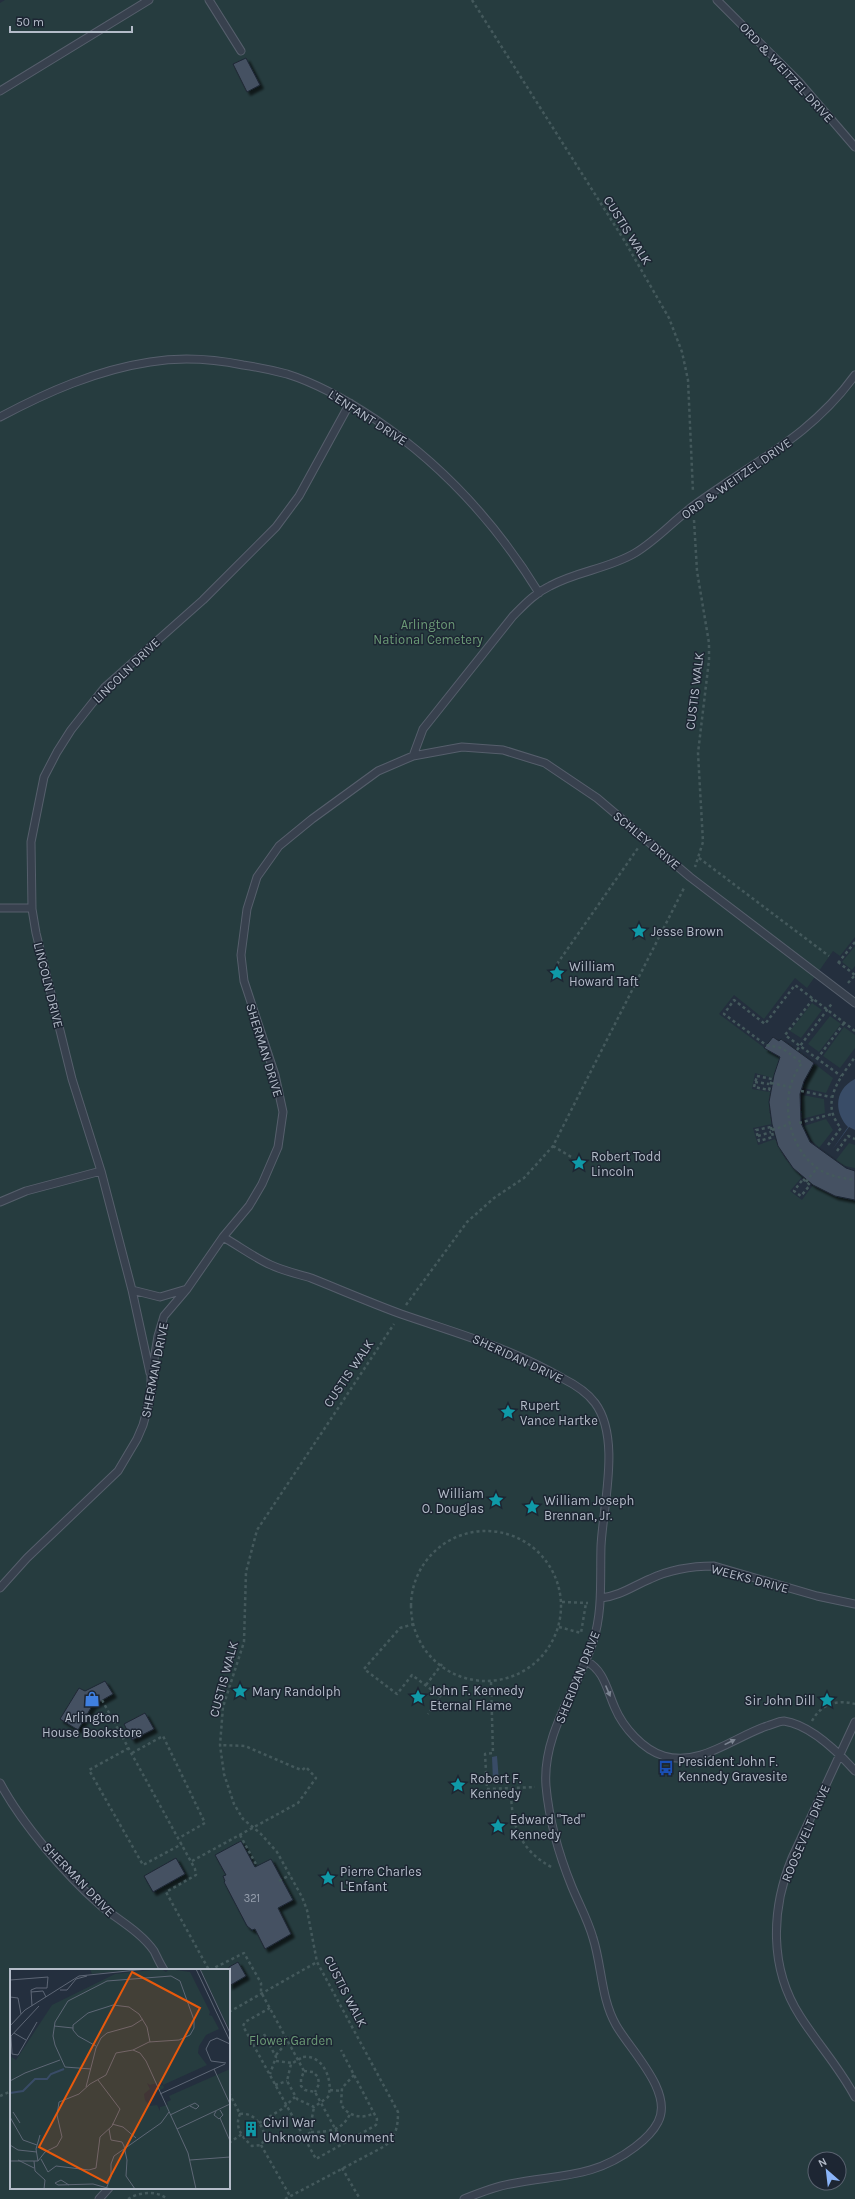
<svg xmlns="http://www.w3.org/2000/svg" width="855" height="2199" font-family="Karla,sans-serif">
  <defs>
    <filter id="shadow"><feDropShadow dx="3.5" dy="3.5" stdDeviation="1" flood-color="#0009"/></filter>
  </defs>
  <rect width="100%" height="100%" fill="#242f3e"/>
  <!-- green -->
  <path fill="#263c3f" fill-rule="evenodd" d="M5 0H855V937L840 956 833 951 807 988 795 978 764 1019 734 995 719 1014 766 1049 781 1058 773 1078 755 1073 752 1089 770 1092 769 1109 772 1124 753 1128 758 1145 775 1139 785 1158 802 1177 790 1191 802 1200 813 1185 835 1196 855 1200V2199H0V3ZM11 1970H229V2188H11ZM815 2159H839V2183H815Z
    M855 946V966L852 970 842 962Z
    M812 1003 822 1010 801 1038 790 1031Z
    M830 1016 841 1024 819 1052 808 1044Z
    M844 1027 855 1035V1048L840 1068 823 1056Z
    M815 1064 833 1078 826 1093 803 1088Z
    M802 1095 824 1099 825 1113 802 1119Z
    M826 1119 833 1130 819 1148 811 1140 804 1126Z
    M849 1143 855 1145V1168L845 1166 836 1160Z"/>
  <!-- water -->
  <path fill="#394c67" d="M855 1079V1130L849 1127 832 1150 848 1127C833 1111 835 1089 855 1079Z
    M497 1756 499 1781H493L492 1757Z"/>
  <!-- building -->
  <path fill="#455162" stroke="#1f2835" filter="url(#shadow)" d="M246 58 260 85 247 92 233 64Z
    M773 1037 779 1041 781 1039 814 1063 804 1081 800 1094 801 1123 810 1142 846 1168 855 1171V1200L835 1196 813 1185 793 1168 778 1146 772 1124 769 1102 774 1075 780 1057 764 1048Z
    M105 1681 113 1694 92 1706 78 1730 60 1719 79 1688 85 1691Z
    M145 1713 154 1729 132 1740 124 1724Z
    M241 1841 255 1867 271 1859 293 1900 278 1908 291 1934 265 1949 255 1929 252 1930 247 1926 224 1882 225 1881 223 1876 226 1875 215 1855Z
    M176 1858 185 1874 153 1892 144 1876Z
    M238 1962 246 1976 229 1986V1967Z"/>
  <g fill="none" stroke-linecap="round" stroke-linejoin="round">
    <defs>
      <path id="lane" d="M209 0 241 51
        M717 0 799 82 855 147
        M0 91 149 0
        M0 417C47 392 97 370 150 362 180 357 213 359 243 365 257 367 272 370 287 374 319 384 348 401 375 419 443 465 496 523 539 593
        M413 756 423 729 513 616C524 605 535 593 550 586 577 571 608 569 635 553 657 540 675 519 696 504 755 461 811 436 855 375
        M0 908H32
        M0 1202 26 1191 101 1171
        M223 1237C239 1246 255 1258 271 1265 284 1271 298 1274 311 1278 341 1290 371 1303 401 1314 456 1333 511 1348 562 1378 574 1384 587 1392 595 1403 621 1438 603 1505 601 1546 600 1579 603 1611 593 1642 577 1690 542 1734 546 1786 549 1820 559 1855 572 1887 579 1904 588 1920 593 1938 602 1966 601 1999 616 2025 630 2050 674 2092 658 2122 653 2132 643 2141 635 2147 593 2179 558 2174 510 2184 494 2187 479 2193 464 2199
        M132 1290 160 1297 187 1289
        M150 1373 132 1290 101 1171 72 1079 36 933 32 909 31 842 44 777 57 752 71 730 105 687 203 600 276 527 299 496 350 403
        M0 1588 27 1558 118 1471 137 1439 143 1425 151 1396V1377L158 1336 164 1316 187 1289 223 1237 249 1206 262 1184 278 1147 283 1112 275 1075 244 981 241 955 247 909 257 877 279 846 312 819 378 771 413 756 462 747 503 750 545 763 597 798 690 877 855 1003
        M601 1598C620 1596 633 1586 650 1579 671 1569 691 1566 714 1566L817 1596 855 1604
        M586 1661C604 1670 607 1690 615 1708 623 1727 643 1750 664 1756 700 1767 734 1737 767 1726 771 1725 779 1721 784 1721 811 1725 838 1752 855 1771
        M855 1722 792 1858C771 1909 769 1968 800 2016 817 2043 840 2068 855 2097
        M0 1783C22 1824 65 1874 100 1905 118 1920 141 1932 154 1951 157 1957 160 1964 164 1970
        M99 2199 109 2188"/>
    </defs>
    <!-- lane casing -->
    <use href="#lane" stroke="#565f6c" stroke-width="9"/>
    <!-- path -->
    <path stroke="#44595c" stroke-width="2.5" stroke-dasharray="3 3" stroke-linecap="butt" d="M472 0 624 240 669 318 682 352 688 380 693 492
      M694 520 697 571 709 643V660L698 753 703 842 695 867
      M699 858 829 956
      M838 962 855 975
      M838 963 855 942
      M557 964 638 848
      M848 983 855 975
      M813 999 785 1035 841 1076
      M855 1031 795 985 765 1024 734 1000 724 1014 766 1045 782 1048 802 1063C778 1093 786 1145 817 1168 828 1176 842 1178 855 1180
      M797 1050 833 1002
      M817 1059 844 1023
      M757 1076 772 1079 769 1090 754 1087Z
      M755 1082 769 1084
      M771 1083 790 1087
      M801 1091 831 1097
      M799 1123 832 1114
      M771 1127 773 1137 759 1141 756 1130Z
      M772 1130 790 1124
      M758 1136 771 1132
      M828 1145 841 1128C819 1103 840 1078 855 1057
      M553 1146 573 1158
      M837 1151 848 1136 855 1139
      M803 1179 810 1185 801 1196 794 1191Z
      M806 1182 817 1168
      M406 1305 467 1222 494 1198 524 1178 553 1146 685 886
      M411 1606a75 75 0 1 1 150 0a75 75 0 1 1-150 0Z
      M562 1602 588 1603
      M414 1624 400 1628 364 1669 397 1694 412 1675 441 1697 428 1714
      M559 1627 581 1633 586 1603
      M491 1682 493 1753 485 1754 487 1789 535 1787
      M426 1685 442 1664
      M102 1700 195 1869 196 1875 166 1892 209 1970
      M85 1717 93 1723 110 1713
      M812 1721C821 1704 837 1699 855 1704
      M129 1748 89 1770 143 1865 182 1844
      M132 1753 163 1736 205 1823 179 1838
      M511 1789C511 1824 519 1850 553 1868
      M240 1835 257 1866
      M192 1861 298 1803 316 1778 306 1767 302 1770 296 1768 245 1746 220 1745
      M279 1881 290 1875
      M210 1970 244 1953 261 1983V1992L304 2071 301 2079V2086L305 2090 315 2092 343 2143
      M270 2008 245 2022 243 2026 316 2159 376 2125 377 2119 341 2050
      M229 2012 317 1962
      M264 2034 276 2057 270 2074
      M276 2055 288 2041
      M303 2057C323 2054 334 2081 328 2097L314 2107 297 2099 287 2081 291 2064Z
      M276 2061 292 2063
      M304 2071 313 2072 318 2077 319 2084 315 2092
      M354 2075 342 2088 341 2104C347 2116 362 2120 374 2113
      M275 2085 287 2081
      M330 2090 341 2091
      M229 2093 240 2114
      M0 2096 11 2091
      M240 2114C254 2112 264 2126 265 2139L261 2145 252 2146C242 2137 234 2127 240 2114Z
      M259 2123 282 2109 295 2097
      M311 2132C328 2132 342 2131 350 2114
      M303 2137 311 2132V2123L314 2107
      M229 2143 242 2134
      M261 2145 290 2196
      M342 2168 360 2199
      M128 2199C139 2192 157 2190 167 2199
      M285 2199 385 2146C396 2136 398 2127 398 2112L317 1962 307 1910 302 1897 277 1852 261 1834 243 1819 234 1804 224 1774 220 1745 223 1707 244 1642 246 1572 257 1530 394 1324"/>
    <!-- lane -->
    <use href="#lane" stroke="#38414e" stroke-width="7"/>
  </g>
  <!-- one-way arrows -->
  <defs><path id="oneway-solid" d="M-6-.8H1V-3.2L6.5 0L1 3.2V.8H-6Z"/></defs>
  <g fill="#7c8592">
    <use href="#oneway-solid" transform="translate(608 1691) rotate(67)"/>
    <use href="#oneway-solid" transform="translate(730 1742) rotate(-26)"/>
  </g>
  <!-- icons -->
  <defs>
    <symbol id="sight-bare" viewBox="-9 -9 18 18"><path d="M0-6L1.8-2.2L6-1.7L2.9 1.2L3.7 5.4L0 3.3L-3.7 5.4L-2.9 1.2L-6-1.7L-1.8-2.2Z" fill="#0f9aa8" stroke="#1d2633" stroke-width="2.5" paint-order="stroke"/></symbol>
    <symbol id="shop-bare" viewBox="-9 -9 18 18"><path d="M-5-2.5h2.3a2.7 3.5 0 0 1 5.4 0H5L5.5 6h-11ZM-1.5-2.5h3a1.5 2.3 0 0 0-3 0Z" fill="#3f7fe0" stroke="#1d2633" stroke-width="2.5" paint-order="stroke"/></symbol>
    <symbol id="bus-bare" viewBox="-9 -9 18 18"><path d="M-5-6H5V4H4V6H2V4H-2V6H-4V4H-5ZM-3.5-4V0h7V-4ZM-3.5 1.2v1.5H-2V1.2ZM2 1.2v1.5H3.5V1.2Z" fill="#1a4fb4" stroke="#1d2633" stroke-width="2.5" paint-order="stroke"/></symbol>
    <symbol id="building-bare" viewBox="-9 -9 18 18"><path d="M-4-6H4V6H1V3H-1V6H-4ZM-2.5-4.3h1.7v1.8h-1.7ZM.8-4.3h1.7v1.8H.8ZM-2.5-1h1.7V.8h-1.7ZM.8-1h1.7V.8H.8Z" fill="#0f9aa8" stroke="#1d2633" stroke-width="2.5" paint-order="stroke"/></symbol>
  </defs>
  <g fill-rule="evenodd">
    <use href="#sight-bare" x="628" y="920" width="22" height="22"/>
    <use href="#sight-bare" x="546" y="962" width="22" height="22"/>
    <use href="#sight-bare" x="568" y="1152" width="22" height="22"/>
    <use href="#sight-bare" x="497" y="1401" width="22" height="22"/>
    <use href="#sight-bare" x="485" y="1489" width="22" height="22"/>
    <use href="#sight-bare" x="521" y="1496" width="22" height="22"/>
    <use href="#sight-bare" x="229" y="1680" width="22" height="22"/>
    <use href="#sight-bare" x="407" y="1686" width="22" height="22"/>
    <use href="#shop-bare" x="81" y="1688" width="22" height="22"/>
    <use href="#sight-bare" x="816" y="1689" width="22" height="22"/>
    <use href="#bus-bare" x="655" y="1757" width="22" height="22"/>
    <use href="#sight-bare" x="447" y="1774" width="22" height="22"/>
    <use href="#sight-bare" x="487" y="1815" width="22" height="22"/>
    <use href="#sight-bare" x="317" y="1867" width="22" height="22"/>
    <use href="#building-bare" x="240" y="2118" width="22" height="22"/>
  </g>
  <g text-anchor="middle" stroke-width="3" stroke-linejoin="round" paint-order="stroke">
    <!-- number labels -->
    <g font-size="11" fill="#98a1af">
      <text x="252" y="1902">321</text>
    </g>
    <!-- street labels -->
    <g font-size="13" fill="#b4bcc9" stroke="#1d2633">
      <text transform="translate(787 72) rotate(47)" y="5">ORD &amp; WEITZEL DRIVE</text>
      <text transform="translate(628 230) rotate(58)" y="5">CUSTIS WALK</text>
      <text transform="translate(368 417) rotate(33)" y="5">L'ENFANT DRIVE</text>
      <text transform="translate(736 478) rotate(-35)" y="5">ORD &amp; WEITZEL DRIVE</text>
      <text transform="translate(126 670) rotate(-44)" y="5">LINCOLN DRIVE</text>
      <text transform="translate(694 691) rotate(-83)" y="5">CUSTIS WALK</text>
      <text transform="translate(647 840) rotate(40)" y="5">SCHLEY DRIVE</text>
      <text transform="translate(49 985) rotate(76)" y="5">LINCOLN DRIVE</text>
      <text transform="translate(265 1050) rotate(73)" y="5">SHERMAN DRIVE</text>
      <text transform="translate(518 1358) rotate(25)" y="5">SHERIDAN DRIVE</text>
      <text transform="translate(154 1370) rotate(-79)" y="5">SHERMAN DRIVE</text>
      <text transform="translate(348 1373) rotate(-56)" y="5">CUSTIS WALK</text>
      <text transform="translate(750 1578) rotate(15)" y="5">WEEKS DRIVE</text>
      <text transform="translate(577 1677) rotate(-68)" y="5">SHERIDAN DRIVE</text>
      <text transform="translate(223 1679) rotate(-75)" y="5">CUSTIS WALK</text>
      <text transform="translate(805 1833) rotate(-67)" y="5">ROOSEVELT DRIVE</text>
      <text transform="translate(79 1879) rotate(46)" y="5">SHERMAN DRIVE</text>
      <text transform="translate(346 1991) rotate(63)" y="5">CUSTIS WALK</text>
    </g>
    <!-- park labels -->
    <g font-size="13" fill="#6b9a76" stroke="#1d2633">
      <text x="428" y="629">Arlington<tspan x="428" dy="15">National Cemetery</tspan></text>
      <text x="291" y="2045">Flower Garden</text>
    </g>
    <!-- poi labels -->
    <g font-size="13" fill="#b4bcc9" stroke="#1d2633" text-anchor="start">
      <text x="651" y="936">Jesse Brown</text>
      <text x="569" y="971">William<tspan x="569" dy="15">Howard Taft</tspan></text>
      <text x="591" y="1161">Robert Todd<tspan x="591" dy="15">Lincoln</tspan></text>
      <text x="520" y="1410">Rupert<tspan x="520" dy="15">Vance Hartke</tspan></text>
      <text x="484" y="1498" text-anchor="end">William<tspan x="484" dy="15">O. Douglas</tspan></text>
      <text x="544" y="1505">William Joseph<tspan x="544" dy="15">Brennan, Jr.</tspan></text>
      <text x="430" y="1695">John F. Kennedy<tspan x="430" dy="15">Eternal Flame</tspan></text>
      <text x="252" y="1696">Mary Randolph</text>
      <text x="815" y="1705" text-anchor="end">Sir John Dill</text>
      <text x="92" y="1722" text-anchor="middle">Arlington<tspan x="92" dy="15">House Bookstore</tspan></text>
      <text x="678" y="1766">President John F.<tspan x="678" dy="15">Kennedy Gravesite</tspan></text>
      <text x="470" y="1783">Robert F.<tspan x="470" dy="15">Kennedy</tspan></text>
      <text x="510" y="1824">Edward "Ted"<tspan x="510" dy="15">Kennedy</tspan></text>
      <text x="340" y="1876">Pierre Charles<tspan x="340" dy="15">L'Enfant</tspan></text>
      <text x="263" y="2127">Civil War<tspan x="263" dy="15">Unknowns Monument</tspan></text>
    </g>
  </g>
  <!-- overview -->
  <g transform="translate(10 1969)">
    <rect width="220" height="220" fill="#242f3e"/>
    <path d="M80 0H127L82 5ZM151 0 156 3 159 0 180 3 200 43 199 46 202 47 209 60 196 66 189 77 188 84 197 96 153 116 154 119 150 121 149 117 153 116 152 112 149 116 148 114 140 116 137 114 140 120 134 125 135 131 140 137 147 136 150 142V138L158 136 157 133 161 131 159 127 220 100V220H0V87L6 91 42 36 105 5ZM190 0H220V62Z" fill="#263c3f"/>
    <path fill="none" stroke="#394c67" stroke-width="2" d="M0 124 13 122 25 110H37L41 105 54 100"/>
    <path fill="none" stroke="#5e6776" stroke-width="1" d="M186 0 220 72M190 0 220 64M0 11 38 8 37 19H26L21 21 22 37M50 21H57L66 10 77 7M21 23 33 22 36 28M0 28 8 29 11 45M27 53 8 86 2 85 1 67 29 37M0 57 15 41 69 7 137 0M44 57 63 59M4 64 16 71M86 77 68 67 63 61V56L78 44 103 36 119 38 129 45 137 58 140 73M123 81 130 84 136 92 178 184 186 220M216 94 201 92 196 80 200 72 207 69 220 75M204 100 220 135M0 112 15 104 50 91M76 118 86 79 91 69 97 64 122 57 133 50M150 125 215 95M206 142 204 146 209 150 213 146 210 141M3 143 10 154M160 146 185 134 189 137 186 140 180 137M0 148 13 171 27 176M210 149 220 172M102 155 113 158 126 169M99 160 101 171 112 173 114 177 117 191 116 207 125 220M167 160 220 135M0 176 8 181 27 183M31 190 38 203 46 197 79 201 86 199 90 168 102 157 110 140 88 111M8 191 24 199M180 191 220 188M0 192H28L35 183 47 177 52 168 47 146 49 133 69 125 80 115 96 106 106 84 123 81 139 73 169 71 180 66 184 59V51L170 12 161 7 97 12 58 32 45 53 43 67 45 76 55 98 81 100M24 192 25 202 35 211 34 220M28 192 26 180 30 166M59 216 51 211 45 214 48 216 83 215 101 220M96 220 101 208V195L104 187 151 154 159 143"/>
    <path fill="#e8590c" fill-opacity="0.15" stroke="#e8590c" stroke-width="2" d="M122 3 190 39 97 214 29 178Z"/>
    <rect width="220" height="220" fill="none" stroke="#b4bcc9" stroke-width="2"/>
  </g>
  <!-- north arrow -->
  <g transform="translate(827 2171) rotate(332)"><circle r="19" fill="#1d2633" stroke="#59626f"/>
  <path d="M0-3L7 15L0 10L-7 15Z" fill="#8ab4f8"/>
  <text y="-6" font-size="11" font-weight="bold" text-anchor="middle" fill="#b4bcc9">N</text>
  </g>
  <!-- scale -->
  <path d="M10 26v6h122v-6" fill="none" stroke="#b4bcc9" stroke-width="2"/>
  <text x="16" y="26" font-size="12" fill="#b4bcc9" stroke="#1d2633" stroke-width="3" paint-order="stroke">50 m</text>
</svg>
